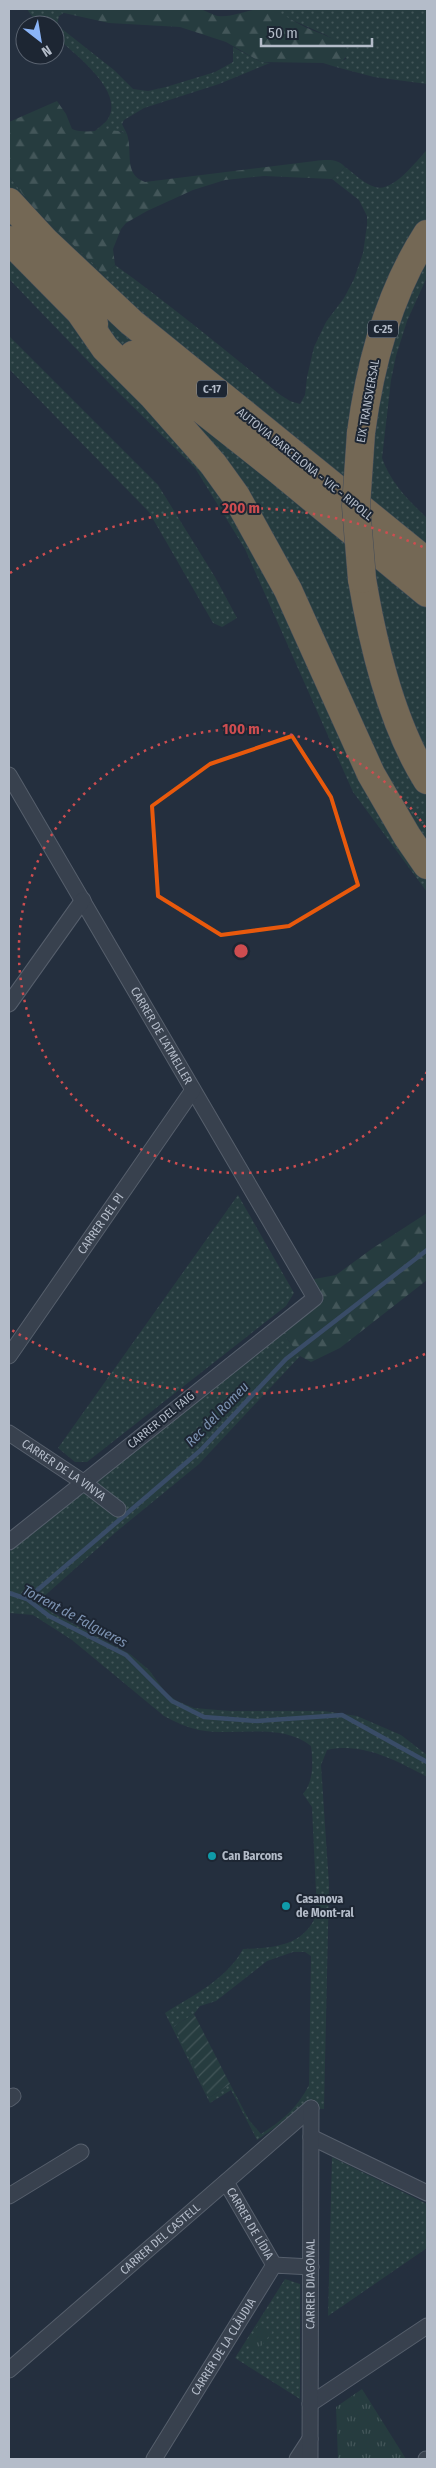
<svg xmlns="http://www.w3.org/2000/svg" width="436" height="2468" font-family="'Fira Sans Condensed',sans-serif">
  <defs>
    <pattern id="grass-dots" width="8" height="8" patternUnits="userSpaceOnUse" patternTransform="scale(1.25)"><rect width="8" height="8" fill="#263c3f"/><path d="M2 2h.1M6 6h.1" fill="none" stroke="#435659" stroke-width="1.8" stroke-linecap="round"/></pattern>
    <pattern id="forest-firs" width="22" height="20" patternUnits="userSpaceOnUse" patternTransform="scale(1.25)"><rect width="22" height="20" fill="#263c3f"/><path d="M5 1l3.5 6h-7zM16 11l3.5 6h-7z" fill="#435659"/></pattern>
    <pattern id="park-tufts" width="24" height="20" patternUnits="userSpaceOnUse" patternTransform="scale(1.25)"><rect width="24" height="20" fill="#263c3f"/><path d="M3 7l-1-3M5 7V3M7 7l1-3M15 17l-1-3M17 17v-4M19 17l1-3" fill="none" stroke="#435659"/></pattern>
    <pattern id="garden-furrows" width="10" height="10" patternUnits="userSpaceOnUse" patternTransform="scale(1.25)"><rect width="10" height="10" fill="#263c3f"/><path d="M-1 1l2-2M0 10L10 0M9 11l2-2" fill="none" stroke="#435659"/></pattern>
  </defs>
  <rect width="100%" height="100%" fill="#242f3e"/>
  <!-- grass -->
  <path fill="url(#grass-dots)" fill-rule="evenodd" d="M27 9H46L65 12 59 16 57 25 114 70 133 89 148 91 166 87 215 72 233 62V47L261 62 270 63 219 84 144 108 124 120 122 124 127 134 120 131H95C99 127 106 123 109 117 123 89 73 53 55 36V25C40 25 35 22 27 9Z
    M267 9H427V84L374 77 336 67 339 62 346 59V47L326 35Z
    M427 150V277L407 321 396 356 391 380 382 458C391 483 408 500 427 518V892L353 792 245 549 195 468 110 384 9 279V176L35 210 94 264 103 276 115 265C172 306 225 350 279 394L290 401 300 404 305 395 307 377 314 347 326 322 344 298 354 279 363 253 367 225V216L359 200 332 179 345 167C354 173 364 184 375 187 393 193 416 161 427 150Z
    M9 336 158 485 215 577 237 618 222 627 213 623 149 512 9 369Z
    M238 1195 294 1293 286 1306 87 1462H75L58 1448Z
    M283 1333 300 1356 199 1464 116 1532 40 1600 51 1612 130 1654 149 1670 166 1693 177 1701 194 1708 230 1711H324L357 1716 401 1735 427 1755V1777C397 1761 363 1742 327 1750L321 1765 329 1885 324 2109 304 2108 257 2140 231 2090 210 2103 165 2013C192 1996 227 1979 243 1949 274 1948 305 1946 317 1913L312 1807 303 1794C314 1781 313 1762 311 1746 281 1722 235 1737 199 1730 186 1727 175 1722 164 1716L72 1640 33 1615 9 1613V1552ZM293 1952H305L311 1956 309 2085C297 2108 283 2120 261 2134L249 2120 230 2084 209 2098 174 2026 194 2014 200 2006 216 2001 267 1961Z
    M332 2157 427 2204V2248L328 2316Z
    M285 2279 300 2284V2399L235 2358Z"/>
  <!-- forest -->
  <path fill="url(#forest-firs)" d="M46 9H200C206 11 213 15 218 16 233 18 249 8 265 9 280 10 290 20 303 26 319 34 340 38 350 53L336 67 323 63 261 62 226 42 180 27 109 23Z
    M57 101 66 114 72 129C89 136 109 125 127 134 133 152 123 174 145 182L315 161C327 160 337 158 345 167L332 179 264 176 225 180 193 190 147 211 126 223 121 229 113 249 115 265 103 276 94 264 35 210 9 176V122Z
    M427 1213V1280L340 1348 311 1362 300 1356 283 1333 322 1302 309 1280 336 1275 373 1248Z"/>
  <!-- park -->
  <path fill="url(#park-tufts)" d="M260 2323 272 2332 258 2350 247 2343Z
    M362 2389 406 2459H338L336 2407Z"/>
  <!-- garden -->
  <path fill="url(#garden-furrows)" d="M194 2014 230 2084 209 2098 174 2026Z"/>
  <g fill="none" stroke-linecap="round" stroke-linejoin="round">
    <!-- stream -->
    <path stroke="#394c67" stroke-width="4.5" d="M9 1593 27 1599 49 1616 126 1655 172 1701 204 1717 257 1721 342 1715 427 1762
      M27 1599 201 1450 286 1359 427 1250"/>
    <defs>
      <g id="minor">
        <path id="s1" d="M9 775 315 1298 9 1542"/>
        <path d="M9 1004 83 900"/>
        <path id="s2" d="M9 1356 193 1090"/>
        <path id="s3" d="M9 1433 83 1482 118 1509"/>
        <path d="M9 2099 13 2096"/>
        <path d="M311 2137 427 2193"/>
        <path id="s4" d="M226 2182 274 2265"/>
        <path d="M9 2196 81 2152"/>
        <path id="s5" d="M9 2370 311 2108"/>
        <path d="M310 2404 427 2326"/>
        <path id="s6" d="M154 2459 274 2265 311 2267"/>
        <path d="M297 2459 310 2439"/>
        <path id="s7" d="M310 2459 311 2108"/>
        <path d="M426 2459H427"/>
      </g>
      <path id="motorway" d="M9 202 45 241 131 322 427 562
        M9 240 80 312 94 324
        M80 312 105 348 152 395 213 464 236 496 288 590 371 774 407 836 427 865
        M133 355 277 469 427 593
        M361 433C370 364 389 293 427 234
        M362 579C373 645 391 723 427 780"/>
    </defs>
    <!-- minor casing -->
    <use href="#minor" stroke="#565f6c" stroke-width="17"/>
    <!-- motorway casing -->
    <use href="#motorway" stroke="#434c59" stroke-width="29"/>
    <!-- minor -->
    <use href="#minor" stroke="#38414e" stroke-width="15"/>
    <!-- motorway -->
    <use href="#motorway" stroke="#746855" stroke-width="28"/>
    <defs>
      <path id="motorway-bridge" d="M361 433 356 506 362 579"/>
    </defs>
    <!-- motorway-bridge casing -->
    <use href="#motorway-bridge" stroke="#434c59" stroke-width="29" stroke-linecap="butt"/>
    <!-- motorway-bridge -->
    <use href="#motorway-bridge" stroke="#746855" stroke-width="28"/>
  </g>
  <!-- marked area -->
  <path fill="none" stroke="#e8590c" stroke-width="4" stroke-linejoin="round" d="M292 736 331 797 358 885 289 926 221 935 158 896 152 806 210 764Z"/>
  <!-- distance rings -->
  <g fill="none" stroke="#ce4d50" stroke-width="2.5" stroke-dasharray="2.5 5">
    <path d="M427 1072A222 222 0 1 1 427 830"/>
    <path d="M425 1354A443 443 0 0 1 10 1329M10 573A443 443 0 0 1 425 548"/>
  </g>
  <!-- markers -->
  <g fill="#0f9aa8" stroke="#1d2633" stroke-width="2">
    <circle cx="212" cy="1856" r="5"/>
    <circle cx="286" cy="1906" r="5"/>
  </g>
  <g text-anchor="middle" stroke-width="4" stroke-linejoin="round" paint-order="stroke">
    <!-- shield labels -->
    <g fill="#1d2633" stroke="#878f9c" stroke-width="1">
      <rect x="368" y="320.5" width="30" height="17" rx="4"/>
      <rect x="197" y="380.5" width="30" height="17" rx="4"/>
    </g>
    <g font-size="11" font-weight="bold" fill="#b4bcc9">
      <text x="383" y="333">C-25</text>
      <text x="212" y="393">C-17</text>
    </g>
    <!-- street labels -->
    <g font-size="12" fill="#b4bcc9" stroke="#1d2633">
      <text transform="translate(368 401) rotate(-80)" y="4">EIX TRANSVERSAL</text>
      <text transform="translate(305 464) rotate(39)" y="4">AUTOVIA BARCELONA - VIC - RIPOLL</text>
      <text dy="4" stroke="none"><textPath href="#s1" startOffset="302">CARRER DE L'ATMELLER</textPath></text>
      <text dy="4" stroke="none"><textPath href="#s2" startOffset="161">CARRER DEL PI</textPath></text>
      <text transform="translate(161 1420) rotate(-39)" y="4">CARRER DEL FAIG</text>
      <text dy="4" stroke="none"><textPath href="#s3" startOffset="66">CARRER DE LA VINYA</textPath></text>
      <text dy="4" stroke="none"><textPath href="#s4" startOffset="48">CARRER DE LÍDIA</textPath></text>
      <text dy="4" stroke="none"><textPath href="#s5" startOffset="200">CARRER DEL CASTELL</textPath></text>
      <text dy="4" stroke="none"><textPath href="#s7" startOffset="175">CARRER DIAGONAL</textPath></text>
      <text dy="4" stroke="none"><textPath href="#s6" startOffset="132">CARRER DE LA CLÀUDIA</textPath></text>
    </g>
    <!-- poi labels -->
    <g font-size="12" font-weight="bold" fill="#b4bcc9" stroke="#1d2633" text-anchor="start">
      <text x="222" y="1860">Can Barcons</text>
      <text x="296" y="1903">Casanova<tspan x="296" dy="14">de Mont-ral</tspan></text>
    </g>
    <!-- water labels -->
    <g font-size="14" font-style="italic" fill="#7c92b1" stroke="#1d2633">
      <text transform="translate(217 1414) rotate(-46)" y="5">Rec del Romeu</text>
      <text transform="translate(75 1616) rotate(28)" y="5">Torrent de Falgueres</text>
    </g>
  </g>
  <circle cx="241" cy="951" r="8" fill="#ce4d50" stroke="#1d2633" stroke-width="2.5"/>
  <g font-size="15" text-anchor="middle" font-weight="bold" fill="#ce4d50" stroke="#1d2633" stroke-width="4" stroke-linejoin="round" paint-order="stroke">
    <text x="241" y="513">200 m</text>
    <text x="241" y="734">100 m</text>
  </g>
  <!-- border -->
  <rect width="436" height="2468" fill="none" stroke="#b4bcc9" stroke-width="20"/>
  <!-- north arrow -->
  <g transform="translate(40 40) rotate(149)"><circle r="24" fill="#1d2633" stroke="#59626f"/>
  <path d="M0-4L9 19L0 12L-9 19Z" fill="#8ab4f8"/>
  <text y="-8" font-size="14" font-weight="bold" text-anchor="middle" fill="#b4bcc9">N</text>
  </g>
  <!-- scale -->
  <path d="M261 38v8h111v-8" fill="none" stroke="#b4bcc9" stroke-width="2.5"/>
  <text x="268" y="38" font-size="15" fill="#b4bcc9" stroke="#1d2633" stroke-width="4" paint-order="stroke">50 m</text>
</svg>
